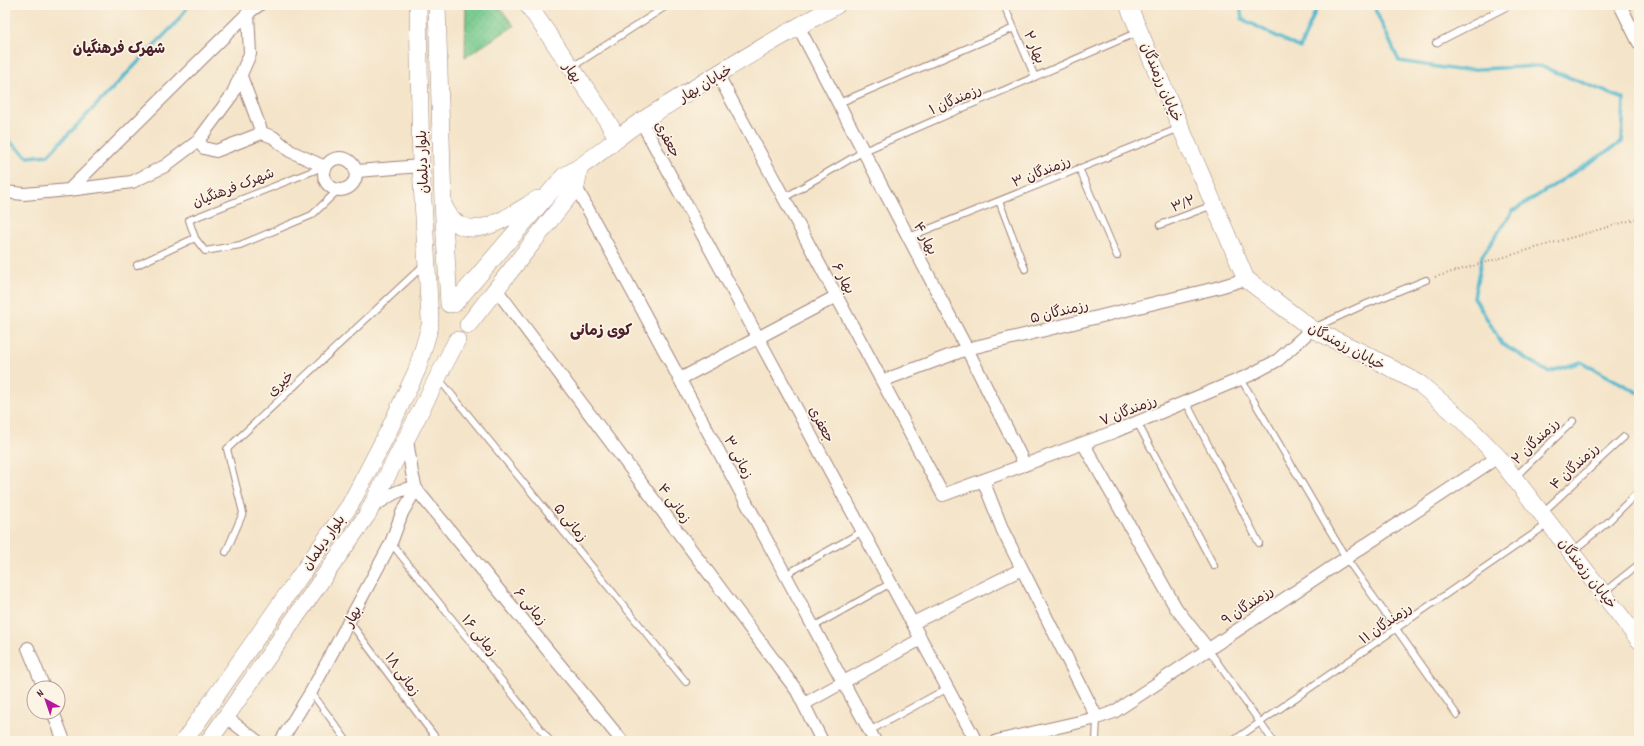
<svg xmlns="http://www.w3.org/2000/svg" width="1644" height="746" font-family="Dekko,'Playpen Sans Arabic',sans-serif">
  <defs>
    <pattern id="park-dots" width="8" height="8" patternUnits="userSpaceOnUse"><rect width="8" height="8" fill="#75c98d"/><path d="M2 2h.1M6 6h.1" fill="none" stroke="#67ac7a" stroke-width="1.8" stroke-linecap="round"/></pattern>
  </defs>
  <rect width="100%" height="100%" fill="#fcf5e5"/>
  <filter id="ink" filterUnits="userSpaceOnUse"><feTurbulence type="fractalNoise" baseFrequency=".025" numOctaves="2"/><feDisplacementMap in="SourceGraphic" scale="8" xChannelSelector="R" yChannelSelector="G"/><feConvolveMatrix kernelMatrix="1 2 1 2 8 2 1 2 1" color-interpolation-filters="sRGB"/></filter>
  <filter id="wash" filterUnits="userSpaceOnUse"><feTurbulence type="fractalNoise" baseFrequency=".012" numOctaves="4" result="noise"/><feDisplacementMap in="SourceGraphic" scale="16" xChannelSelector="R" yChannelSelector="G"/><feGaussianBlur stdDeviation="0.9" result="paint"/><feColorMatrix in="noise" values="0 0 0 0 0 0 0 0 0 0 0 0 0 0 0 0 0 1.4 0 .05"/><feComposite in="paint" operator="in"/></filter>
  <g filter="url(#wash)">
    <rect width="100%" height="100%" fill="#f4e4c9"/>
    <!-- park -->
    <path fill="url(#park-dots)" stroke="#60745c" d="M466 5H498L514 26 465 57Z"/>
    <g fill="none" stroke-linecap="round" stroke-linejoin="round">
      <!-- stream -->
      <path stroke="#4fb8cd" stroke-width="3.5" d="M1240 5 1242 19 1300 48 1318 5
        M1373 5 1399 61 1457 70 1540 66 1624 99 1622 142 1513 211 1482 256 1474 297 1502 344 1548 372 1581 362 1639 393
        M5 138 28 157 48 155 175 24 189 5"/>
    </g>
  </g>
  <g filter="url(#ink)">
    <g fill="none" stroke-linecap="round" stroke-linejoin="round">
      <defs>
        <path id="lane" d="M1004 5 1035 77
          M1436 43 1510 5
          M572 67 668 5
          M839 103 1014 28
          M323 167 189 220 195 238 205 251 240 245 312 215 337 191
          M1079 168 1117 256
          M784 198 864 151 1138 32
          M999 201 1025 269
          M1160 225 1213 205
          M909 237 1180 128
          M137 265 195 238
          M1316 327 1359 307 1426 280
          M439 379 686 682
          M1241 379 1346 558 1457 715
          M1186 402 1259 543
          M1137 422 1214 566
          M1515 477 1573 421
          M1543 512 1624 437
          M391 543 550 741
          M1573 551 1609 521 1639 491
          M226 552 243 513 227 449 425 264
          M785 575 863 531
          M1604 592 1639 564
          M349 621 438 741
          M813 627 891 583
          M1208 649 1273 741
          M311 692 347 741
          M869 731 948 688
          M1096 741 1097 718
          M1233 741 1548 524"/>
        <path id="street" d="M1620 5 1639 43
          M798 26 967 349 1025 465
          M718 75 943 495 1116 431 1250 375 1278 360 1312 329
          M241 76 262 133 273 137 290 151 325 167
          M641 121 976 741
          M198 141 204 148 216 151 262 133
          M324 174a16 16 0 1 1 32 0a16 16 0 1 1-32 0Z
          M357 171 421 166
          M576 187 875 741
          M69 190 132 182 165 166 198 141 232 95 250 54 248 13
          M5 192 24 194 69 190 248 13 259 5
          M496 289 797 691 822 741
          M680 379 837 296
          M882 381 967 349 1216 288 1246 279
          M407 440 412 473 416 489 622 741
          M1083 443 1176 608 1208 649
          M983 480 1003 531 1097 718
          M372 508C385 499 400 486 416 489
          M913 623 1022 569
          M28 648 44 688
          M804 704 921 639
          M53 712 64 741
          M226 717 257 741
          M281 741 311 692 391 543 402 513 416 489
          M997 741 1097 718 1114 712 1498 457"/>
        <path id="secondary" d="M418 5 421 166 430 319
          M437 5 443 203 449 304
          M528 5 602 112 618 139
          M1128 5 1246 279 1312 329 1367 355 1420 384 1461 419 1498 457 1639 640
          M443 204C463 253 510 215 538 199
          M454 304 564 176C593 162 615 137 643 120 707 80 771 41 837 5
          M468 325 576 187 579 169
          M184 741 350 505 388 432 417 370 430 326
          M209 741 367 515 457 340"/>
      </defs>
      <!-- lane casing -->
      <use href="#lane" stroke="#9f827a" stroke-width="8"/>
      <!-- street casing -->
      <use href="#street" stroke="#9f827a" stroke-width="14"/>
      <!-- secondary casing -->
      <use href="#secondary" stroke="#9f827a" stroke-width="18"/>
      <!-- path -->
      <path stroke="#9f827a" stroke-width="2" stroke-dasharray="1 3" stroke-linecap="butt" d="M1435 277 1639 218"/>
      <!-- lane -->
      <use href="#lane" stroke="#fff" stroke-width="6"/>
      <!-- street -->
      <use href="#street" stroke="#fff" stroke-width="12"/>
      <!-- secondary -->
      <use href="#secondary" stroke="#fff" stroke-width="17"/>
    </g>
  </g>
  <g text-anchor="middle" stroke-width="3.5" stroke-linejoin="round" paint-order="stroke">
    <!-- street labels -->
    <g font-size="14" fill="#4a1f2b" stroke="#fcf5e5">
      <text transform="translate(1035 47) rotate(67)" y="5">بهار ۲</text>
      <text transform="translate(573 72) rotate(55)" y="5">بهار</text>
      <text transform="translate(1162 82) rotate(67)" y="5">خیابان رزمندگان</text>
      <text transform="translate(705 83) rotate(-31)" y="5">خیابان بهار</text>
      <text transform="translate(955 99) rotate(-24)" y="5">رزمندگان ۱</text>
      <text transform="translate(668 139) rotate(62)" y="5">جعفری</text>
      <text transform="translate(422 162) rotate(-92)" y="5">بلوار دیلمان</text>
      <text transform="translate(1041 171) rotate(-22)" y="5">رزمندگان ۳</text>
      <text transform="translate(233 187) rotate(-21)" y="5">شهرک فرهنگیان</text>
      <text transform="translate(1183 203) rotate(-21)" y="5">۳/۲</text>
      <text transform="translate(926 238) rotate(62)" y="5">بهار ۴</text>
      <text transform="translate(844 278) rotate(62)" y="5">بهار ۶</text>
      <text transform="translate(1059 311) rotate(-14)" y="5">رزمندگان ۵</text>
      <text transform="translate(1347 346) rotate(28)" y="5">خیابان رزمندگان</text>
      <text transform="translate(280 383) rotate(-43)" y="5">خیری</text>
      <text transform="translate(1128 410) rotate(-22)" y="5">رزمندگان ۷</text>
      <text transform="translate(822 424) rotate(62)" y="5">جعفری</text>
      <text transform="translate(1535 441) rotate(-44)" y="5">رزمندگان ۲</text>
      <text transform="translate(739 457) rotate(62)" y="5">زمانی ۳</text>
      <text transform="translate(1574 466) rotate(-43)" y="5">رزمندگان ۴</text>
      <text transform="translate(675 503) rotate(53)" y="5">زمانی ۴</text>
      <text transform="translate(571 522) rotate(51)" y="5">زمانی ۵</text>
      <text transform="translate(323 542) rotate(-55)" y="5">بلوار دیلمان</text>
      <text transform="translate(1588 573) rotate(52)" y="5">خیابان رزمندگان</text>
      <text transform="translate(1247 605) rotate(-34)" y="5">رزمندگان ۹</text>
      <text transform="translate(531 606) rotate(51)" y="5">زمانی ۶</text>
      <text transform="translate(352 616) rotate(-62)" y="5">بهار</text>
      <text transform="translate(1385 623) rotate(-35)" y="5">رزمندگان ۱۱</text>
      <text transform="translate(480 635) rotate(51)" y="5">زمانی ۱۶</text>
      <text transform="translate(403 674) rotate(54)" y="5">زمانی ۱۸</text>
    </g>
    <!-- neighbourhood labels -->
    <g font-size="15" font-weight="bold" fill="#4a1f2b" stroke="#fcf5e5">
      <text x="119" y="53">شهرک فرهنگیان</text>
      <text x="601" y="335">کوی زمانی</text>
    </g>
  </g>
  <!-- margin -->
  <rect width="1644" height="746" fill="none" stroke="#fcf5e5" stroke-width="20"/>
  <!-- north arrow -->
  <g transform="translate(46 700) rotate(320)"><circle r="19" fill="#fcf5e5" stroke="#b59f9b"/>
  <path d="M0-3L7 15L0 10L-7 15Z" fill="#b5179e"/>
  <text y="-6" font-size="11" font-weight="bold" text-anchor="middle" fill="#4a1f2b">N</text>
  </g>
</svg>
